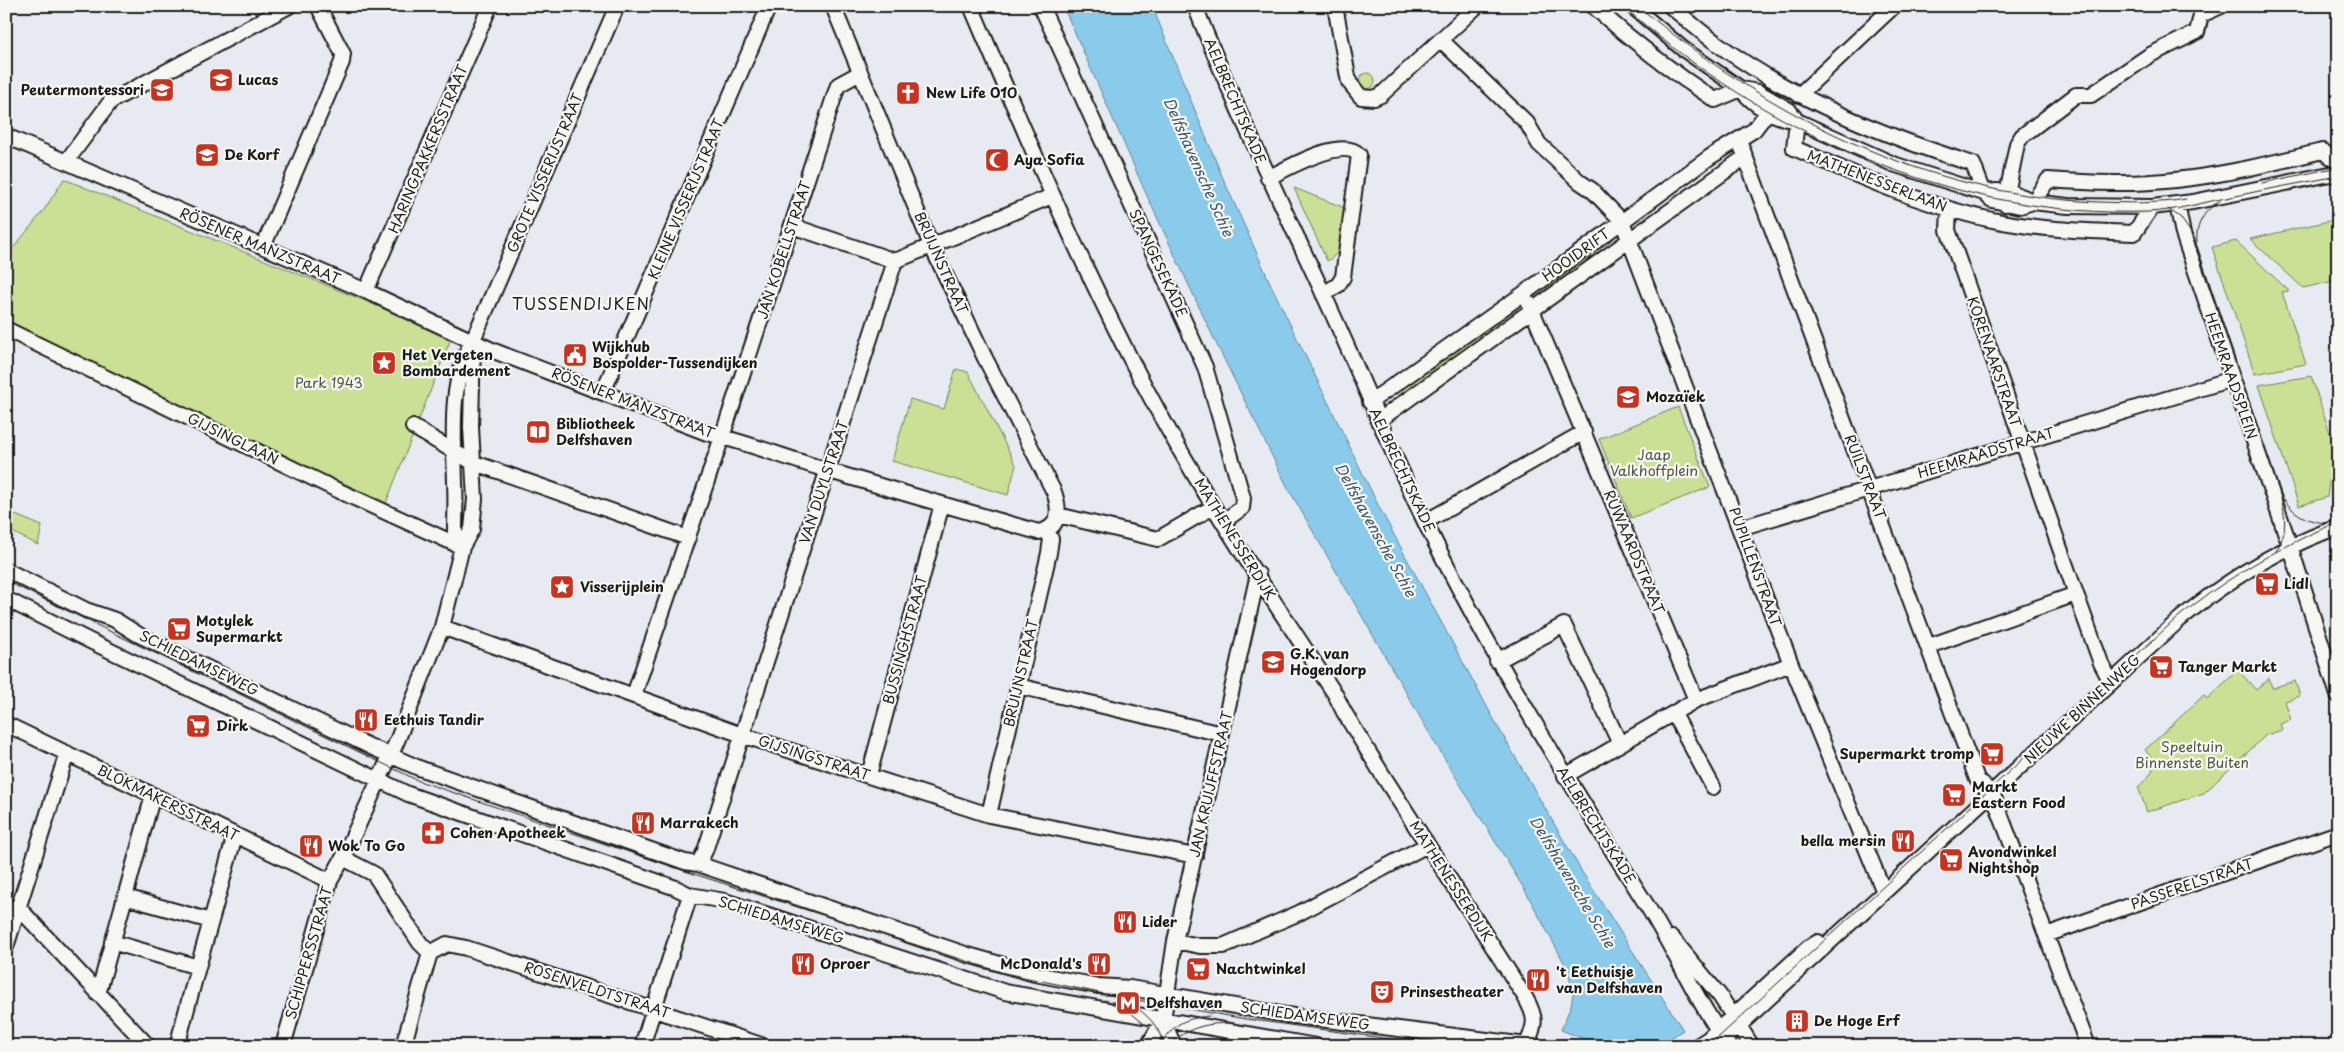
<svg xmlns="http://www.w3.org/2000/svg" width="2344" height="1052" font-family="'Playpen Sans',sans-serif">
  <rect width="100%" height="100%" fill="#e7ebf1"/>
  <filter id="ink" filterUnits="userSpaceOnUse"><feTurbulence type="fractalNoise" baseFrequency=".02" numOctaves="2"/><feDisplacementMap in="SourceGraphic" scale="10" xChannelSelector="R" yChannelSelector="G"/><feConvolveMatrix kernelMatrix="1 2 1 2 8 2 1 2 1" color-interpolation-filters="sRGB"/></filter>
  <g filter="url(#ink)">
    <!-- green -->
    <path fill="#c9e095" stroke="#727e58" d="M1359 81a8 8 0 1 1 16 0a8 8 0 1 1-16 0Z
      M64 179 452 336 384 508 6 326V257L44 210Z
      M1294 188 1345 208C1343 226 1346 252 1327 261Z
      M2338 219V280L2303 288 2250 239Z
      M2236 241 2289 291 2282 292 2306 364 2255 374 2212 247Z
      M1598 245 1604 252 1550 293 1544 284Z
      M1513 305 1520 315 1408 395 1405 391 1402 393 1398 389Z
      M956 369 968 372 1016 465 1008 495 892 461 910 399 944 409Z
      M2311 376 2330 433 2336 432 2327 497 2299 506 2259 385Z
      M1678 407 1710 487 1631 518 1599 439Z
      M6 511 42 526 38 545 6 529Z
      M2238 670 2256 690 2269 678 2272 688 2295 681 2300 696 2285 701 2291 720 2280 724 2282 730 2266 735 2204 793 2147 812 2138 787C2152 774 2160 767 2145 750L2204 695 2207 699Z"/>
    <!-- water -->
    <path fill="#8acbeb" stroke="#5e8598" d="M1063 6H1152L1222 176 1272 287 1380 509 1498 727 1582 872 1683 1030 1672 1037 1679 1046H1602L1561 1030 1571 1005 1573 994 1568 970 1526 892 1435 743 1288 488 1215 341 1148 198Z"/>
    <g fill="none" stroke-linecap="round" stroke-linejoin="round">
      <defs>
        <path id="minor" d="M971 6C1032 149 1092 293 1168 429 1219 520 1277 607 1335 694L1344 712 1382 774 1525 997C1537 1018 1536 1024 1526 1046
          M1041 6 1205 367 1243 498 1242 508 1224 521
          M1195 6C1233 103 1278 196 1322 291 1358 367 1388 446 1425 522 1490 654 1567 779 1646 904 1675 950 1696 1001 1729 1046
          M1335 6 1349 82 1361 97 1374 98 1381 95 1477 6
          M1593 6C1631 40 1672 72 1715 100L1741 89 1758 92 1789 110 1797 121 1794 148C1862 178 1929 208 2002 222 2045 230 2090 231 2134 233L2152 207
          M1632 6 1683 49 1741 89C1754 106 1775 118 1797 121L1893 164 1984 193 1992 200 2020 206 2033 202 2068 206 2152 207 2193 202 2330 174 2338 175
          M1670 6C1685 18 1699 31 1715 42 1792 99 1882 135 1973 164L1984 193
          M1441 40 1527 123 1539 144 1580 182 1592 190 1622 221 1791 664 1884 892
          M1799 95 1894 6
          M6 136 366 291 494 351 707 433C749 443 789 459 830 471 899 492 969 512 1038 532 1061 529 1060 509 1054 492L985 358 931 245 833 6
          M1739 140 1977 779 1993 795 2088 1046
          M66 162 111 101 289 6
          M1268 178C1286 169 1343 136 1359 155L1343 277 1338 285 1323 294
          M1984 193C2001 188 2017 193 2033 202
          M2033 202 2048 180C2091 183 2133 185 2175 180 2225 175 2273 163 2322 151L2338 161
          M2005 204 2017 144 2022 136 2076 95H2091L2150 55 2197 32 2201 15 2221 6
          M2177 204 2183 234 2291 549 2338 695
          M1949 210 1948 230 2076 594 2101 663 2111 682
          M792 226 895 261
          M263 247 342 62 343 54 318 6
          M366 291 490 6
          M1529 303 1696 700
          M6 329 335 489 462 547
          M473 340 617 6
          M603 392 769 6
          M1370 402 1523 294 1710 157 1754 130 1773 105
          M1378 421 1745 157
          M413 427 472 462 688 538
          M1058 515 1158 539 1213 507
          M1425 522 1584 432
          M1740 528 2232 379
          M6 570 86 610 115 620 139 635 369 746 419 768 685 862 698 864 968 955 1035 974 1098 986 1130 988 1287 1015 1535 1046
          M6 599 92 642 408 794 676 888 690 895 725 901 1005 992 1316 1046
          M442 627 742 735 989 815 1195 856
          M1929 646 2076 594
          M1497 661 1564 625 1620 744
          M1018 686 1222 734
          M634 695 722 437 835 94 838 85 860 73
          M1674 714 1713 787
          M6 724 330 881
          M869 775 942 504
          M1565 776 1696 700 1791 664
          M989 815 1049 553 1051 539 1047 531
          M343 858 374 874 420 943 430 953
          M698 864 705 851 895 261 1052 196
          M125 897 153 795
          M17 906 148 1046
          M211 921 235 835
          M2046 935 2338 833
          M1672 938 1720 996 1752 1046
          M1175 941 1200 946H1223L1299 913 1427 845
          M6 947 67 753
          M430 953 447 944 466 948 764 1046
          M98 994 125 897 211 921 198 967 112 942
          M1163 1020 1174 1046
          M1718 1045 2179 620C2227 580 2279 548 2338 527
          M177 1046 198 967
          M283 1046 330 881 343 858 397 741 442 627 462 547 472 529 475 499 471 427 473 340C448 383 454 435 455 483 456 500 455 516 455 533L462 547
          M403 1046 430 953
          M642 1046 690 895
          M1148 1046 1163 1020 1175 941 1258 574
          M1697 1046 1708 1039 1809 947 1818 942"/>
      </defs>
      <!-- minor casing -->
      <use href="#minor" stroke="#1c1c1c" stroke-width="18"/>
      <!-- minor -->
      <use href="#minor" stroke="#f6f6f2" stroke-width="14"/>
      <!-- tram -->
      <path stroke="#1c1c1c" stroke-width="1" d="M1623 6C1766 134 1954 218 2148 212 2176 211 2204 202 2231 197 2267 189 2302 183 2338 176
        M1638 6C1769 116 1927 196 2099 202 2128 203 2157 204 2186 199
        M2262 183 2338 167
        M2168 209 2180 217 2194 237 2279 491C2285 513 2289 531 2276 551
        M2197 242C2195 225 2205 209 2220 201
        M2284 499C2294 516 2314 525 2333 522
        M6 581 419 781 694 874 1004 973 1114 996 1246 1019 1441 1046
        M1105 1000 1131 1013 1143 1023
        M1126 1001C1142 1010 1161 1025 1163 1046
        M1160 1046C1174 1023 1183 1019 1209 1016
        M1170 1046C1186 1026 1210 1023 1234 1023
        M1709 1046 2177 618C2228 577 2277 548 2338 522"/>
    </g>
  </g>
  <!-- icons -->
  <defs>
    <symbol id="school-square" viewBox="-11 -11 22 22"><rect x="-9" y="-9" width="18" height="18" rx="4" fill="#c8321e" stroke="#f6f6f2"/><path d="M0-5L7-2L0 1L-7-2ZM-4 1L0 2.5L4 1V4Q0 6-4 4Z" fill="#fff"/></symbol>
    <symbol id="church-square" viewBox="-11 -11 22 22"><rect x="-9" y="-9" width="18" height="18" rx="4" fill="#c8321e" stroke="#f6f6f2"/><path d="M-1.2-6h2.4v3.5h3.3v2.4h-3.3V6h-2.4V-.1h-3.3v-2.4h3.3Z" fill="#fff"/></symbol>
    <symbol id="mosque-square" viewBox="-11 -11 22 22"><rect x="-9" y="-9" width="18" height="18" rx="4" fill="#c8321e" stroke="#f6f6f2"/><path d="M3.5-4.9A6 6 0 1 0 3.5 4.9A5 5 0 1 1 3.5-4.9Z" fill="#fff"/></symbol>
    <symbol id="civic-square" viewBox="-11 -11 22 22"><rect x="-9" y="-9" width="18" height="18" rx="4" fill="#c8321e" stroke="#f6f6f2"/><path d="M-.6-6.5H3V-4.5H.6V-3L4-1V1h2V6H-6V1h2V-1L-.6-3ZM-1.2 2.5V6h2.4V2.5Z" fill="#fff"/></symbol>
    <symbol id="sight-square" viewBox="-11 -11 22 22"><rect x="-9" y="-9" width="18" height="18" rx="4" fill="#c8321e" stroke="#f6f6f2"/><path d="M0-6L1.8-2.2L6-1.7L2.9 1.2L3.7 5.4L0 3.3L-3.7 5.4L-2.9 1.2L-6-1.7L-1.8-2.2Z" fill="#fff"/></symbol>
    <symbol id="library-square" viewBox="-11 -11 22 22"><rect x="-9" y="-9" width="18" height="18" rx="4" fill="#c8321e" stroke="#f6f6f2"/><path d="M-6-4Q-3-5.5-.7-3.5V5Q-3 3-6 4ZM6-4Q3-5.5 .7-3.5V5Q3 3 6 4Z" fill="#fff"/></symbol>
    <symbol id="supermarket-square" viewBox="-11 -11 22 22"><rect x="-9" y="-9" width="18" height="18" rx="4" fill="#c8321e" stroke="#f6f6f2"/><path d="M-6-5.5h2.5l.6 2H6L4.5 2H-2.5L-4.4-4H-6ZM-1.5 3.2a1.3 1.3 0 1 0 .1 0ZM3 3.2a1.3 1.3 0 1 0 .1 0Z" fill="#fff"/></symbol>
    <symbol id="university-square" viewBox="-11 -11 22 22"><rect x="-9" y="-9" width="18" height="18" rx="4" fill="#c8321e" stroke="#f6f6f2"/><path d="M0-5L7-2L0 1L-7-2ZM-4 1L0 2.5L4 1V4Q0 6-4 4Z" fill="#fff"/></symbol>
    <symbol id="restaurant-square" viewBox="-11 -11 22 22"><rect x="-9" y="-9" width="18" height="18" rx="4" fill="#c8321e" stroke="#f6f6f2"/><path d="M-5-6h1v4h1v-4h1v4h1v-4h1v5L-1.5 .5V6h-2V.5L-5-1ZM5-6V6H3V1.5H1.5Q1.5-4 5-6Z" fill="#fff"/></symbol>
    <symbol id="pharmacy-square" viewBox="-11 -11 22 22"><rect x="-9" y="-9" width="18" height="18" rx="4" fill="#c8321e" stroke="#f6f6f2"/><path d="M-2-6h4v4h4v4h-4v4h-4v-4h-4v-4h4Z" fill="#fff"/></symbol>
    <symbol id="theatre-square" viewBox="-11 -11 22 22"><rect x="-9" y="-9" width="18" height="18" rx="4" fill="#c8321e" stroke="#f6f6f2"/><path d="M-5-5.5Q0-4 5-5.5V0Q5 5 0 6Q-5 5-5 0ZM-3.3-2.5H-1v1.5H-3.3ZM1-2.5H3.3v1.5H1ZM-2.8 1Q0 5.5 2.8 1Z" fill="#fff"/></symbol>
    <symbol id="metro-square" viewBox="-11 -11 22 22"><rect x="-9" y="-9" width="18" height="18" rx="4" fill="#c8321e" stroke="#f6f6f2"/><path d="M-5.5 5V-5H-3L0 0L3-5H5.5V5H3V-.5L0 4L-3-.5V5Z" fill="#fff"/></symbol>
    <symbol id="building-square" viewBox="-11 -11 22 22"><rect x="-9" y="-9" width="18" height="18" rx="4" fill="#c8321e" stroke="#f6f6f2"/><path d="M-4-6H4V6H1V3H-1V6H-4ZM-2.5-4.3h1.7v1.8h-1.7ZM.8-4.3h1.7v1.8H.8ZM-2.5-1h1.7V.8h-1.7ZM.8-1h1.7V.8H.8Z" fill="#fff"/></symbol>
  </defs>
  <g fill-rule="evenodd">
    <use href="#school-square" x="207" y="66" width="28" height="28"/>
    <use href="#school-square" x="148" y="76" width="28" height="28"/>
    <use href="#church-square" x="894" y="79" width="28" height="28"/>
    <use href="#school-square" x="193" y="141" width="28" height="28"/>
    <use href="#mosque-square" x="983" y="146" width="28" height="28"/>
    <use href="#civic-square" x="561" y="341" width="28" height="28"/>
    <use href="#sight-square" x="370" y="349" width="28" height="28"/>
    <use href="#school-square" x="1614" y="383" width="28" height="28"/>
    <use href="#library-square" x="524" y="418" width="28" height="28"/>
    <use href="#supermarket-square" x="2253" y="570" width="28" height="28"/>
    <use href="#sight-square" x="548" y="573" width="28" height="28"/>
    <use href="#supermarket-square" x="165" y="615" width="28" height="28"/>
    <use href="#university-square" x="1259" y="648" width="28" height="28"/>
    <use href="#supermarket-square" x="2147" y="653" width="28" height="28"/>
    <use href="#restaurant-square" x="352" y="706" width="28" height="28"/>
    <use href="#supermarket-square" x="184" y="712" width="28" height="28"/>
    <use href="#supermarket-square" x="1978" y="740" width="28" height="28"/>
    <use href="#supermarket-square" x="1940" y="781" width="28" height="28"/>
    <use href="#restaurant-square" x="629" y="809" width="28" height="28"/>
    <use href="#pharmacy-square" x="419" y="819" width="28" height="28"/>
    <use href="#restaurant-square" x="1889" y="827" width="28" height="28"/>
    <use href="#restaurant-square" x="297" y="832" width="28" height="28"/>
    <use href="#supermarket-square" x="1937" y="846" width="28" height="28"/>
    <use href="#restaurant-square" x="1111" y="908" width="28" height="28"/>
    <use href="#restaurant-square" x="789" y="950" width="28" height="28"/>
    <use href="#restaurant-square" x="1085" y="950" width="28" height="28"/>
    <use href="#supermarket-square" x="1184" y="955" width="28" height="28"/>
    <use href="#restaurant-square" x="1524" y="966" width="28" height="28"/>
    <use href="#theatre-square" x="1368" y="978" width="28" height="28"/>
    <use href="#metro-square" x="1114" y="989" width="28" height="28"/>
    <use href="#building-square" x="1783" y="1007" width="28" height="28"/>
  </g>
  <g text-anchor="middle" stroke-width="4.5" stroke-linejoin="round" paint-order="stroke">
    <!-- poi labels -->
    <g font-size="14" font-weight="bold" fill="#1c1c1c" stroke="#f6f6f2" text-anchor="start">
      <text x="238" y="85">Lucas</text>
      <text x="144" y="95" text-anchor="end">Peutermontessori</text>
      <text x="926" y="98">New Life 010</text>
      <text x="224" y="160">De Korf</text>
      <text x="1014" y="165">Aya Sofia</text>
      <text x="592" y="352">Wijkhub<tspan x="592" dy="16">Bospolder-Tussendijken</tspan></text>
      <text x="402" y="360">Het Vergeten<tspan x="402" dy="16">Bombardement</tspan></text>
      <text x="1646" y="402">Mozaïek</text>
      <text x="556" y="429">Bibliotheek<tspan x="556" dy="16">Delfshaven</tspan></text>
      <text x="2284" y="589">Lidl</text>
      <text x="580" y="592">Visserijplein</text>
      <text x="196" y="626">Motylek<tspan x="196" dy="16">Supermarkt</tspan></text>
      <text x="1290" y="659">G.K. van<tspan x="1290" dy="16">Hogendorp</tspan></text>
      <text x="2178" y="672">Tanger Markt</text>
      <text x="384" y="725">Eethuis Tandir</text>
      <text x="216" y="731">Dirk</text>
      <text x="1974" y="759" text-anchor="end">Supermarkt tromp</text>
      <text x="1972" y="792">Markt<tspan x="1972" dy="16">Eastern Food</tspan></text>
      <text x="660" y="828">Marrakech</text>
      <text x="450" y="838">Cohen Apotheek</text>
      <text x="1886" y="846" text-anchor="end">bella mersin</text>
      <text x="328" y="851">Wok To Go</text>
      <text x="1968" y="857">Avondwinkel<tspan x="1968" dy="16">Nightshop</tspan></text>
      <text x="1142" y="927">Lider</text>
      <text x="820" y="969">Oproer</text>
      <text x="1082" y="969" text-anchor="end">McDonald's</text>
      <text x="1216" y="974">Nachtwinkel</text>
      <text x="1556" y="977">'t Eethuisje<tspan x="1556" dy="16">van Delfshaven</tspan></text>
      <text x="1400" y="997">Prinsestheater</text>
      <text x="1146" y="1008">Delfshaven</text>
      <text x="1814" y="1026">De Hoge Erf</text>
    </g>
    <!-- street labels -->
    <g font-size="14" fill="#1c1c1c" stroke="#f6f6f2">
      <text transform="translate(1235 101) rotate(67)" y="5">AELBRECHTSKADE</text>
      <text transform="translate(428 149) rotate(-67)" y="5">HARINGPAKKERSSTRAAT</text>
      <text transform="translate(545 173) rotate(-67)" y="5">GROTE VISSERIJSTRAAT</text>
      <text transform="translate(1877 181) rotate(21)" y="5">MATHENESSERLAAN</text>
      <text transform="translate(686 199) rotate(-67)" y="5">KLEINE VISSERIJSTRAAT</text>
      <text transform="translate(260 246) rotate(23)" y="5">RÖSENER MANZSTRAAT</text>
      <text transform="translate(784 250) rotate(-72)" y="5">JAN KOBELLSTRAAT</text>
      <text transform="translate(1576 255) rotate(-36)" y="5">HOOIDRIFT</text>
      <text transform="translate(941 263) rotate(66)" y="5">BRUIJNSTRAAT</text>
      <text transform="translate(1158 263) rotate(65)" y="5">SPANGESEKADE</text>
      <text transform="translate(1994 362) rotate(71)" y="5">KORENAARSTRAAT</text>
      <text transform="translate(2231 376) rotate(71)" y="5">HEEMRAADSPLEIN</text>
      <text transform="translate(633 403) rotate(21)" y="5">RÖSENER MANZSTRAAT</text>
      <text transform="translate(233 439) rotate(26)" y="5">GIJSINGLAAN</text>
      <text transform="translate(1986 453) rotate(-17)" y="5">HEEMRAADSTRAAT</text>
      <text transform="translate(1402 470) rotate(65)" y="5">AELBRECHTSKADE</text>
      <text transform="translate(1865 477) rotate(69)" y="5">RUILSTRAAT</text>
      <text transform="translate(824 482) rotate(-72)" y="5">VAN DUYLSTRAAT</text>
      <text transform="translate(1235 539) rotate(58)" y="5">MATHENESSERDIJK</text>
      <text transform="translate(1634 552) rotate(67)" y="5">RUWAARDSTRAAT</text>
      <text transform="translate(1755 567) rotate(70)" y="5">PUPILLENSTRAAT</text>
      <text transform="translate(905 640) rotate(-75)" y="5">BUSSINGHSTRAAT</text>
      <text transform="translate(199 663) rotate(26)" y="5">SCHIEDAMSEWEG</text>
      <text transform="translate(1021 673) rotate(-77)" y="5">BRUIJNSTRAAT</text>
      <text transform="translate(2082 709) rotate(-43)" y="5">NIEUWE BINNENWEG</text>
      <text transform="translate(814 758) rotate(18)" y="5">GIJSINGSTRAAT</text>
      <text transform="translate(1211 784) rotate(-77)" y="5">JAN KRUIJFFSTRAAT</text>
      <text transform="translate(168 803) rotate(26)" y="5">BLOKMAKERSSTRAAT</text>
      <text transform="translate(1596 825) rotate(58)" y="5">AELBRECHTSKADE</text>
      <text transform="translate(1451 881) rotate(57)" y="5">MATHENESSERDIJK</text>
      <text transform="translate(2192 884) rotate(-19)" y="5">PASSERELSTRAAT</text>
      <text transform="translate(781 920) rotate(17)" y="5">SCHIEDAMSEWEG</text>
      <text transform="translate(309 953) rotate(-74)" y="5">SCHIPPERSSTRAAT</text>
      <text transform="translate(597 990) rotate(18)" y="5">ROSENVELDTSTRAAT</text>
      <text transform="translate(1305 1016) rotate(8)" y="5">SCHIEDAMSEWEG</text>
    </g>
    <!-- park labels -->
    <g font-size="14" fill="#505740" stroke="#f6f6f2">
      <text x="329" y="388">Park 1943</text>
      <text x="1654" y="460">Jaap<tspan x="1654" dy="16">Valkhoffplein</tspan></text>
      <text x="2192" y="752">Speeltuin<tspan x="2192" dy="16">Binnenste Buiten</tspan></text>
    </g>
    <!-- water labels -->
    <g font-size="15" font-style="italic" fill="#425964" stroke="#f6f6f2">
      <text transform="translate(1198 167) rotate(66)" y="5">Delfshavensche Schie</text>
      <text transform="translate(1375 530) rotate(61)" y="5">Delfshavensche Schie</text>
      <text transform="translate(1572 882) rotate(59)" y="5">Delfshavensche Schie</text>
    </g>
    <!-- quarter labels -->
    <g font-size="16" letter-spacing="1" fill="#1c1c1c" stroke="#f6f6f2">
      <text x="581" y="310">TUSSENDIJKEN</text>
    </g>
  </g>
  <!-- margin -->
  <rect width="2344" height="1052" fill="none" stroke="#f6f6f2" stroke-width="25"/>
  <rect x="12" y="12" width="2319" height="1027" fill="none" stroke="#1c1c1c" stroke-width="2" filter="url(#ink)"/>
</svg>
